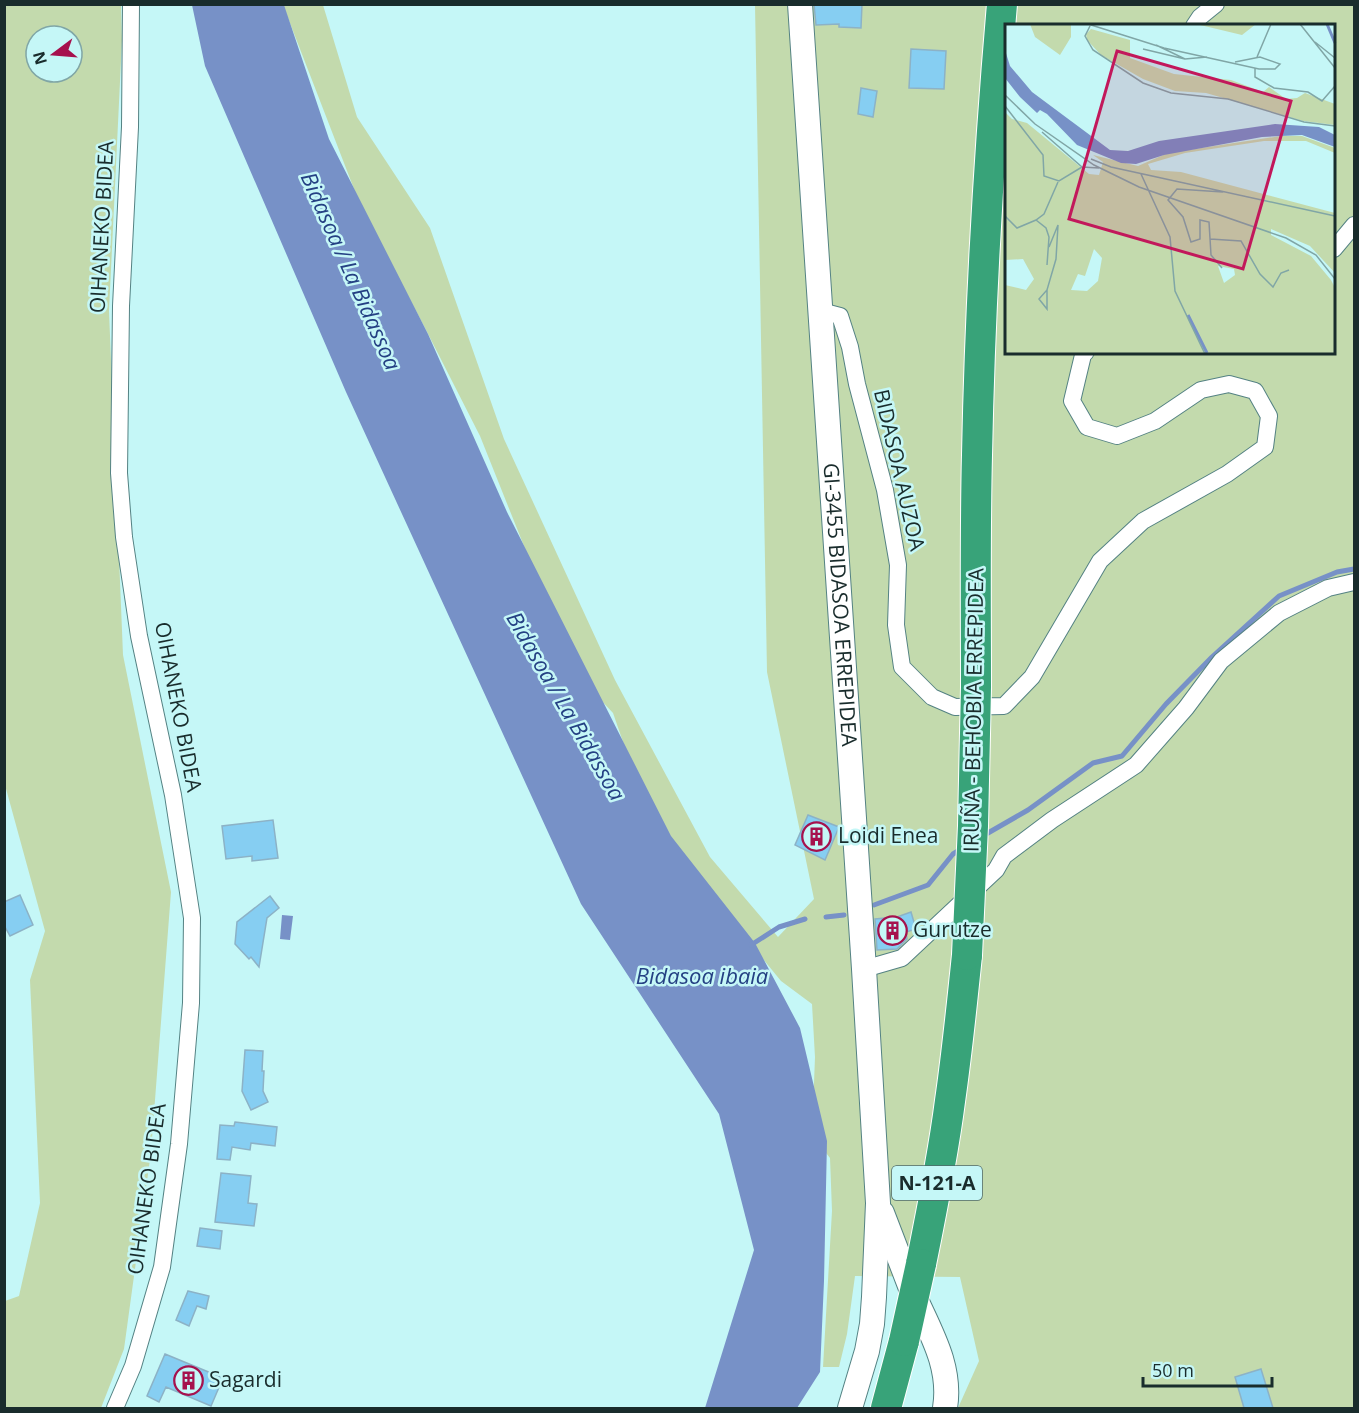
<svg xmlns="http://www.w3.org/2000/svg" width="1359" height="1413" font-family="'Open Sans',sans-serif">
  <rect width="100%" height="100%" fill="#c5f7f7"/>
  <!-- green -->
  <path fill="#c3daad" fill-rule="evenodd" d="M5 5H121L122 40 109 311 123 655 171 892 151 1152 124 1349 101 1408H5V1301L19 1296 40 1203 30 980 45 931 5 785ZM36 36H72V72H36Z
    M283 5H323L357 117 430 228 504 439 615 680 710 857 778 937 814 899 767 672 755 5H1354V1408H958L979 1361 960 1277 855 1276 847 1334 839 1367H823L832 1211 830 1158 812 1135 815 1057 812 1004 781 981 717 903 646 808 613 713 574 671 480 436 424 326 361 207ZM1006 26H1334V352H1006Z"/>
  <!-- water -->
  <path fill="#7791c7" d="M192 5H284L329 139 428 334 507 512 671 836 755 943 800 1028 827 1141 824 1281 820 1372 797 1408H705L754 1250 719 1114 581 904 346 392 205 66Z
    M282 915 293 916 290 940 280 939Z"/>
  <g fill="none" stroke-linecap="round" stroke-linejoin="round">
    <!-- stream -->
    <path stroke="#7791c7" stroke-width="5" d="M981 837 1028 810 1093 763 1122 756 1166 704 1212 657 1279 596 1337 572 1354 569
      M874 905 928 885 953 854 963 848
      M826 917 844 915
      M751 945 779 927 805 919"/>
  </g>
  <!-- building -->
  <path fill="#86cef2" stroke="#8cb2c6" stroke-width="1.5" d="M814 4H862L861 28 839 27V24L816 25Z
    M911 49 946 51 944 89 909 88Z
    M861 88 877 91 873 117 858 114Z
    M808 815 839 827 825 860 795 845Z
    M273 820 278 858 252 861V856L226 859 222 826Z
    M20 895 33 925 10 936 4 925V902Z
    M270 896 279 908 267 918 259 967 251 957 249 959 235 944 237 922Z
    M911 912 916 929 906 932 907 939 897 949 877 950 875 919 897 917Z
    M245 1050 263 1051 262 1071H264L263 1091 268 1102 251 1110 242 1091Z
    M235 1122 277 1127 275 1146 251 1143 250 1150 232 1147 230 1160 217 1159 220 1125 234 1126Z
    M221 1173 251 1176 248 1203 257 1204 254 1226 215 1222Z
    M200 1228 222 1231 220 1249 197 1246Z
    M188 1291 209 1296 206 1309 197 1306 189 1326 176 1320Z
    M165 1354 223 1378 211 1406 166 1387 159 1402 147 1396Z
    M1261 1369 1273 1408H1244L1235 1377Z"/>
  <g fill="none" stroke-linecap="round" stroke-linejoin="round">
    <defs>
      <path id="street" d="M1194 26 1200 17 1216 4
        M1334 249 1354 225
        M821 311 840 316 850 347 857 384 885 490 898 565 896 625 902 667 932 697 955 707 1004 706 1032 677 1100 561 1143 521 1227 474 1265 447 1269 416 1255 391 1229 384 1201 390 1155 421 1117 436 1087 427 1072 401 1083 355 1086 352
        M864 969 902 958 996 870 1004 856 1052 820 1136 765 1186 708 1221 661 1279 613 1328 588 1354 582
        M115 1408 133 1366 162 1267 179 1144 191 1003 192 918 173 795 139 636 124 537 119 473 121 306 130 127 131 4"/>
      <g id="secondary">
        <path id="s1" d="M800 4 864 969 878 1203 874 1297 872 1324 867 1351 850 1408"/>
        <path d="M882 1213C892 1239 902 1265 912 1291 929 1330 952 1365 945 1408"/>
      </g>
      <path id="highway" d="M976 687C976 609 975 532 977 455 980 304 989 154 1002 4
        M921 1264C932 1210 943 1156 950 1101 957 1053 962 1004 967 955
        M886 1408 904 1341"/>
    </defs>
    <!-- street casing -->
    <use href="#street" stroke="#548283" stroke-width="18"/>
    <!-- secondary casing -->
    <use href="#secondary" stroke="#548283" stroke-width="26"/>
    <!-- highway casing -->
    <use href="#highway" stroke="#fff" stroke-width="32"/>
    <!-- street -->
    <use href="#street" stroke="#fff" stroke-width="16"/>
    <!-- secondary -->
    <use href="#secondary" stroke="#fff" stroke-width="24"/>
    <!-- highway -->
    <use href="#highway" stroke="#38a379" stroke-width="30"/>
    <defs>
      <path id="highway-bridge" d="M967 955 973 826 976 687
        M904 1341 921 1264"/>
    </defs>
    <!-- highway-bridge casing -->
    <use href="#highway-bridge" stroke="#fff" stroke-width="32" stroke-linecap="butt"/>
    <!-- highway-bridge -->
    <use href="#highway-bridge" stroke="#38a379" stroke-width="30"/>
  </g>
  <!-- icons -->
  <defs>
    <symbol id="building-ring" viewBox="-11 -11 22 22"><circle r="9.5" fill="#c5f7f7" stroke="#a6114d" stroke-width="1.5"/><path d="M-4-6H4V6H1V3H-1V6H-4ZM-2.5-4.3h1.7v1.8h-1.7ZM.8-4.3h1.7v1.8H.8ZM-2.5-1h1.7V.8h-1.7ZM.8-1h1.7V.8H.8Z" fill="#a6114d"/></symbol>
  </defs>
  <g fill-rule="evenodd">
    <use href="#building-ring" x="800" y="820" width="33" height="33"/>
    <use href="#building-ring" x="876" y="914" width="33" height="33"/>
    <use href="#building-ring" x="172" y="1364" width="33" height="33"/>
  </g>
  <g text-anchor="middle" stroke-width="5" stroke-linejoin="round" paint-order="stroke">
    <!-- shield labels -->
    <rect fill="#c5f7f7" stroke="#4d6969" stroke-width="1.5" x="892" y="1166" width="90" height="34" rx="4.5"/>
    <g font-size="20" font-weight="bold" fill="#192c2c">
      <text x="937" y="1190">N-121-A</text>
    </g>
    <!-- street labels -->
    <g font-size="21" fill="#192c2c" stroke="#c5f7f7">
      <text transform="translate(102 227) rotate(-87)" y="7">OIHANEKO BIDEA</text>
      <text transform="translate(899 470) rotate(77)" y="7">BIDASOA AUZOA</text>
      <text dy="7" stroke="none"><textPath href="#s1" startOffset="602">GI-3455 BIDASOA ERREPIDEA</textPath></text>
      <text transform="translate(178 707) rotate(79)" y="7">OIHANEKO BIDEA</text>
      <text transform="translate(974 710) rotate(-89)" y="7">IRUÑA - BEHOBIA ERREPIDEA</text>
      <text transform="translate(147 1189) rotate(-82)" y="7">OIHANEKO BIDEA</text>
    </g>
    <!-- poi labels -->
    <g font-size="21" fill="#192c2c" stroke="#c5f7f7" text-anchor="start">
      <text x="838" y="843">Loidi Enea</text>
      <text x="913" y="937">Gurutze</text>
      <text x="209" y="1387">Sagardi</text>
    </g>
    <!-- water labels -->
    <g font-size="22" font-style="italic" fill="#244083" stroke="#c5f7f7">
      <text transform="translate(351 271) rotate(66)" y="8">Bidasoa / La Bidassoa</text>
      <text transform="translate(566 706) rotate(60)" y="8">Bidasoa / La Bidassoa</text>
      <text x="702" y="984">Bidasoa ibaia</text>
    </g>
  </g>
  <!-- overview -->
  <g transform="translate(1005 24)">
    <rect width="330" height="330" fill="#c5f7f7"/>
    <path d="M25 0H66V13L55 31 30 13ZM191 0H251L237 11ZM86 5 125 16V34L169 50 226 56 258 68 264 63 281 75 292 74 300 69 330 80V101L298 97 201 69 170 67 138 55 96 31 82 16 81 10ZM0 88 7 95 22 99 84 150 94 151 98 138 88 131 133 142 163 129 276 112H297L330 124V129L301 117H259L180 129 143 140 146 146 176 148 330 189V249L305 222 266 205V211L306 232 326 256 330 264V330H0V261L21 266 29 255 18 235 0 236ZM89 225 97 234 93 257 82 267 66 266 73 250 80 252ZM213 242 229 245 230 251 219 259Z" fill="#c3daad" fill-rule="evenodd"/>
    <path d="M0 26 5 42 27 68 105 126 123 127 154 117 270 100 314 103 330 111V123L297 111 257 113 159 131 131 140 116 139 72 121 42 90 35 86 32 89 15 73 0 54Z" fill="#7791c7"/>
    <path fill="none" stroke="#7791c7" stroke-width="3" d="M322 0 330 19M183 291 202 329"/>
    <path fill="none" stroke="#80a6a6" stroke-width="1.5" d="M83 0 159 24 254 45H270L275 40 255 33 230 38M295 0 330 44M85 2 80 12 88 26 138 59 166 69 223 75 299 98 330 102M310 18 330 34M151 21 180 35 202 33M138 25 180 35M252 33 266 0M250 44V53L269 64 303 68 317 77 330 62M0 71 30 100 89 141 134 163 281 214 311 231 330 255M0 82 38 131 39 152 54 157 77 143M37 108 77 143 94 144M86 135 106 143 330 192M136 150 165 213 170 267 200 330M0 192 12 204 31 196 39 190 53 158M31 196 41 204 44 213 42 241M205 215 236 217 255 250 268 263 276 249 284 246M217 244 206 231 204 198 195 196V215L186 218 178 193 163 176 172 165 218 168M42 266V285L34 275 42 266 51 235 53 201 44 223"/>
    <path fill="#c2185b" fill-opacity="0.15" stroke="#c2185b" stroke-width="3" d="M112 27 286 77 238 245 64 195Z"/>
    <rect width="330" height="330" fill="none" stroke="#192c2c" stroke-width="3"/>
  </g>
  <!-- border -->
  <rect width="1359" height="1413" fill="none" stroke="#192c2c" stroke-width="12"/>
  <!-- north arrow -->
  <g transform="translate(54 54) rotate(254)"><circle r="28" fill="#c5f7f7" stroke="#80a6a6" stroke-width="1.5"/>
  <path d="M0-4.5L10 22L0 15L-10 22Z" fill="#a6114d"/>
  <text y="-9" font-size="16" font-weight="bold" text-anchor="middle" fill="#192c2c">N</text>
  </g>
  <!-- scale -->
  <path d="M1143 1377v9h129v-9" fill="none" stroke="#192c2c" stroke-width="3"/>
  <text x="1152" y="1377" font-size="18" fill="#192c2c" stroke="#c5f7f7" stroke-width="4.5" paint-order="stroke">50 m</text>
</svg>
